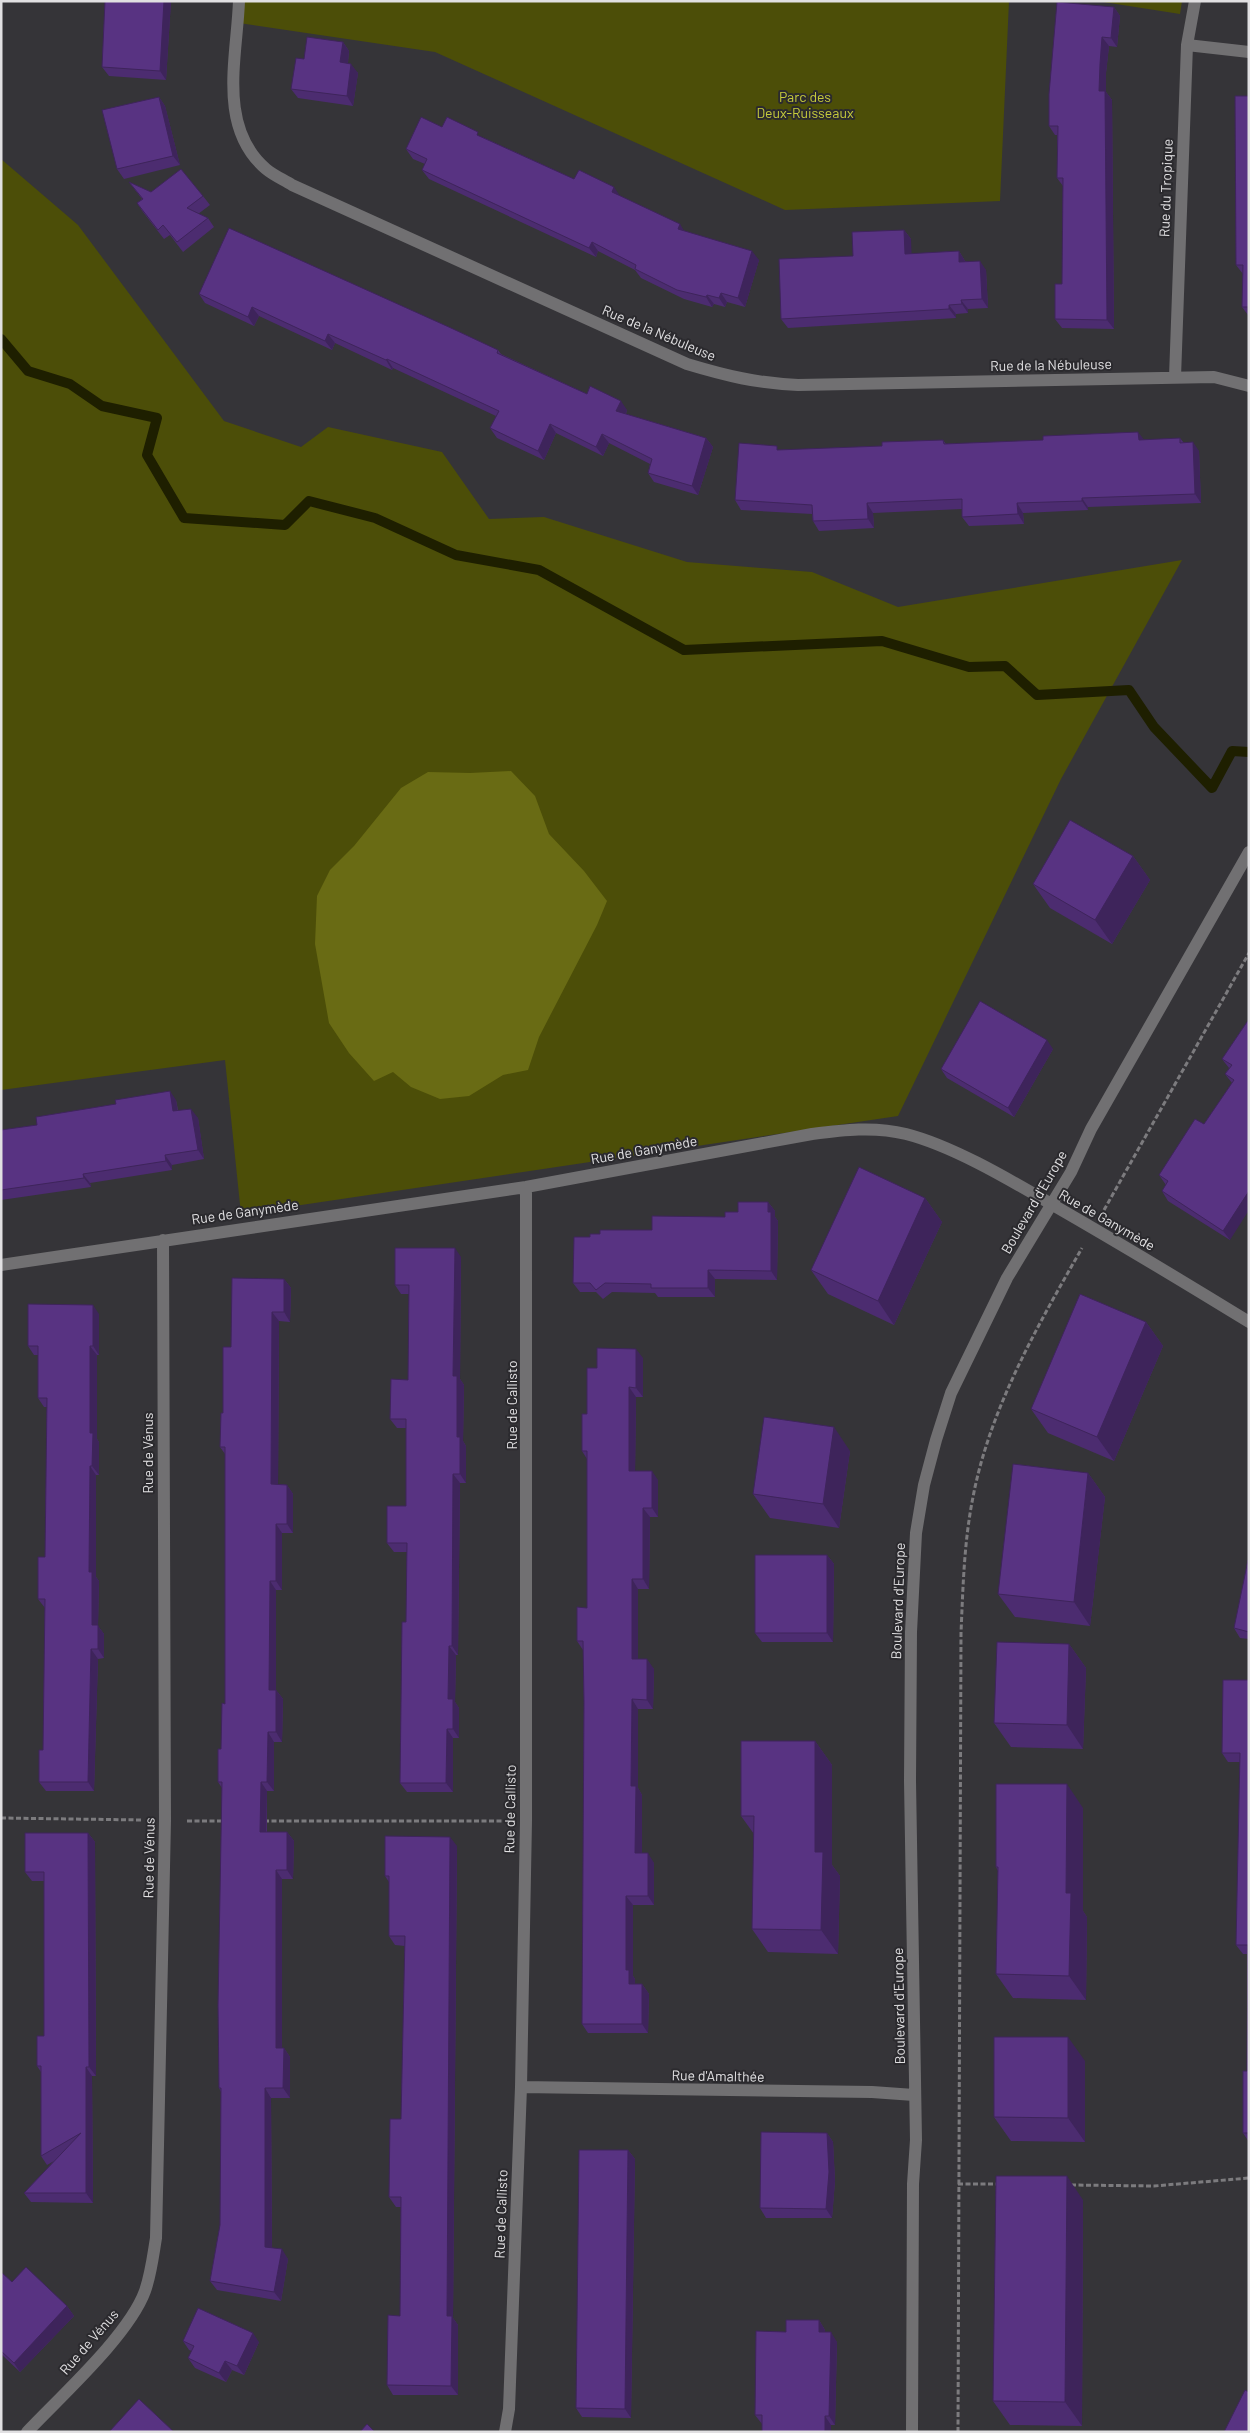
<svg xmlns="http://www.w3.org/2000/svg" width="1250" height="2433" font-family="Barlow,sans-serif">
  <rect width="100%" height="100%" fill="#353438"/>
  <!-- green -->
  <path fill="#4c4e08" d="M239 1H1009L1000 201 785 210 435 52 239 23Z
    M1097 1H1182L1180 14Z
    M1 159 78 225 224 421 301 447 328 427 442 452 489 519 544 517 687 562 812 572 898 607 1182 560 1061 779 898 1116 241 1214 225 1060 1 1090Z"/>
  <!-- forest -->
  <path fill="#696b14" d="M511 771 535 796 549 834 584 871 607 901 597 925 539 1037 528 1070 503 1075 469 1096 440 1099 411 1087 393 1072 374 1081 349 1053 329 1023 315 944 317 896 330 870 354 846 401 788 428 772 470 773Z"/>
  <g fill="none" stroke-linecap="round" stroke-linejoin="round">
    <!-- stream -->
    <path stroke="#1e1f00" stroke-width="10" d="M1 339 28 371 70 384 102 406 157 418 147 455 184 518 285 525 309 501 375 518 456 555 539 570 684 650 882 641 969 667 1005 666 1037 695 1129 690 1154 727 1212 788 1232 751 1249 752"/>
    <!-- path -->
    <path stroke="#7c7b7e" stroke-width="3" stroke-dasharray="5 2.5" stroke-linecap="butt" d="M1104 1210 1249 953
      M1 1818 143 1820
      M187 1821H226
      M264 1821H503
      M958 2184H999
      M1071 2185 1154 2186 1249 2178
      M958 2432 961 1633C963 1587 964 1542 973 1497 990 1408 1038 1325 1082 1248"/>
    <!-- minor -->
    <path stroke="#717072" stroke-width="12" d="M239 1C237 57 217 127 266 169 273 175 284 180 292 185L687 364C727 376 756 383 798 385L1214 377 1249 386
      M1187 45 1249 52
      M1175 377 1187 45 1195 1
      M1 1265 526 1187 812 1134C843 1130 874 1126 906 1134 953 1146 1010 1180 1053 1205 1119 1243 1184 1282 1249 1322
      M521 2087 872 2092 914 2095
      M27 2432C61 2396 129 2335 145 2291 151 2274 153 2256 156 2238L165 1821 163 1240
      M505 2432 509 2409 521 2087 526 1821V1187
      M912 2432 913 2184 916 2140 910 1781 911 1632 916 1533 924 1485 936 1440 951 1393 1007 1278 1071 1172 1091 1129 1249 852"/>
  </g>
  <!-- wall -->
  <path fill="#4c2c70" d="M105 1H171L166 80 109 76 102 67Z
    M1114 7 1120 16 1117 47 1109 46 1106 73V92L1112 100 1114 329 1062 328 1055 319 1062 284 1063 186 1057 178V135H1055L1049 126Z
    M343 42 349 51 348 63 358 73 353 106 298 98 291 89 304 59Z
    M1249 96V324L1248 315 1242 307 1243 274 1236 265Z
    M159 97 165 106 180 165 124 179 117 169Z
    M442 127 482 137 574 179 620 196 685 231 759 260 745 307 727 302 725 307 714 304 712 307 684 299 641 278 635 270 598 251 596 257 429 179 422 170 425 164 413 159 406 149Z
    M129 182 151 192 203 196 210 205 198 214 208 218 214 227 183 252 170 235 164 239 143 212 137 203 142 199Z
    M904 230 911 239V254L959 251 965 261 986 270 988 308 968 309V313L956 314V318L788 328 781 319 853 256Z
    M199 294 498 350 501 354 587 394 627 410 626 414 706 438 713 447 698 495 654 482 648 473 650 464 609 443 603 456 556 433 544 460 497 438 490 428 496 416 393 368 392 370 335 343 332 350 259 316 254 326 205 303Z
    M1180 438 1184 443 1199 451 1201 503 1088 507V510L1023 513 1024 524 969 526 962 517V509L873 513 874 528 819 531 813 521 812 514 741 510 735 500 780 450 882 446 943 440 946 444 1144 440Z
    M1133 856 1150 880 1112 944 1050 908 1033 884Z
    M1249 1019 1230 1240 1168 1201 1162 1191 1166 1185 1159 1175 1204 1124 1232 1083 1225 1074 1229 1068 1222 1059Z
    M1053 1049 1014 1117 947 1078 941 1069Z
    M176 1100 178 1110 198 1118 204 1159 172 1165V1170L90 1183 91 1187 1 1200V1130L37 1125Z
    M925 1198 942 1222 894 1325 828 1294 811 1270Z
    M768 1202 775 1211V1217L778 1221 777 1280 715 1279V1297H658L655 1293 612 1292 603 1299 596 1292H580L573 1283 590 1237 652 1230 725 1217Z
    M461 1257 460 1379 464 1385 463 1441 466 1446V1483H460L458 1655H456L455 1702 459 1708V1738H453V1792H407L400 1783 406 1622 407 1552H394L387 1543 406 1506V1428H397L390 1419 408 1380 409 1294H401L395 1285Z
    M284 1279 291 1288 290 1322 279 1321 278 1484 287 1485 293 1494V1533H282V1590H276V1690L283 1699 282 1742H274V1791H267V1832H287L294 1841 293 1879H282V2048H284L290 2057V2098H271L272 2248 288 2259 281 2301 217 2290 210 2281 220 2225 221 2092 219 2088 222 1788 218 1782 225 1704V1454L220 1447 223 1413 231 1347Z
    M99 1314V1355H97V1439L99 1442V1475H96V1577L99 1581 98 1626 104 1634V1658L98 1659 94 1791H46L39 1782 43 1750 45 1608 38 1599 45 1557 47 1407H44L38 1398V1355H34L28 1346Z
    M1146 1322 1163 1346 1114 1461 1048 1433 1031 1409Z
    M643 1358V1397H636L635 1471 658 1480V1517H650L649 1589H638V1659L654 1669 653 1709H638V1788L642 1795V1853L654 1863V1905H633V1976L635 1979V1984H642L649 1994 648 2033H588L582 2024 584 1702 583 1650 577 1641 587 1608V1459L582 1451 587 1414 597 1368Z
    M850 1451 839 1528 770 1518 753 1494Z
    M1088 1473 1105 1497 1090 1626 1015 1617 998 1594Z
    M827 1555 834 1564 833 1642H762L755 1633Z
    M1249 1560V1639L1240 1638 1234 1628Z
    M1069 1644 1086 1668 1083 1749 1011 1747 994 1723Z
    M1249 1680V2142L1243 2133 1247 2071V1954H1243L1236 1945 1240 1762H1228L1222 1753Z
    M815 1741 832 1765V1865L840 1876 838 1954 768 1952 752 1929 754 1834 741 1816Z
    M1083 1808V1911L1087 1917 1086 2000 1013 1998 996 1974 998 1871 996 1867Z
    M88 1833 95 1842 96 2076H92L93 2203 31 2202 24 2193 54 2161 47 2165 41 2156V2072L37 2066 44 2036V1881H32L25 1872Z
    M457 1846 453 2318 458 2325V2395H393L387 2385 400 2316 401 2207H396L389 2197 401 2119 405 1946 395 1945 389 1936V1882L385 1876Z
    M1085 2061V2142L1011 2141 994 2117Z
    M827 2133 833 2142 835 2181 832 2218H766L760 2208Z
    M628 2150 635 2159 631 2418 582 2417 576 2408Z
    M1083 2200 1082 2426 1010 2425 993 2401Z
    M1 2272 12 2282 67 2306 74 2316 20 2372 1 2354Z
    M819 2320 825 2330V2332L837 2342 835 2425H831V2432H762V2424L755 2415 786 2332Z
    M183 2341 259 2342 244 2375 232 2370 226 2382 195 2368 188 2358 192 2351 189 2350Z"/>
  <!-- shaded-wall -->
  <path fill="#3e245b" d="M164 1H171L166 80 160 71Z
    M1114 7 1120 16 1117 47 1111 38Z
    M1102 37 1109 46 1106 73V92L1112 100 1114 329 1107 320 1099 91 1100 64Z
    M343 42 349 51 347 71 340 62Z
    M351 64 358 73 353 106 347 96Z
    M159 97 165 106 180 165 173 156Z
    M614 187 620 196 612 192Z
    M680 224 686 234 678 229Z
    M904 230 911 239 912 263 905 254Z
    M592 242 598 251 596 257 589 248Z
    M752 251 759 260 745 307 738 298Z
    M959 251 965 261V271L959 262Z
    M980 261 986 270 988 308 982 299Z
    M721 293 727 302 725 307 719 298Z
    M707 295 714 304 712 307 706 297Z
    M961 300 968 309V313L962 304Z
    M949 305 956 314V318L949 309Z
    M252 307 259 316 254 326 248 317Z
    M328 334 335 343 332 350 325 341Z
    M387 359 393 368 392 370 386 360Z
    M621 401 627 410 623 420 616 411Z
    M550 424 556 433 544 460 538 451Z
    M1138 432 1145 441 1139 440Z
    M602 434 609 443 603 456 596 447Z
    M706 438 713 447 698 495 692 486Z
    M1193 442 1199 451 1201 503 1195 494Z
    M1082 498 1088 507V510L1082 501Z
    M867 503 873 513 874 528 868 519Z
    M1017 503 1023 513 1024 524 1018 514Z
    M1133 856 1150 880 1112 944 1095 920Z
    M1047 1040 1053 1049 1014 1117 1008 1108Z
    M170 1091 176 1100 179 1120 173 1111Z
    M191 1109 198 1118 204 1159 198 1150Z
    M165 1155 172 1165V1170L166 1161Z
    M83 1174 90 1183 91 1187 84 1178Z
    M1249 1191V1210L1230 1240 1223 1231Z
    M925 1198 942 1222 894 1325 878 1301Z
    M768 1202 775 1211V1217L778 1221 777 1280 771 1271Z
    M455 1248 461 1257 460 1379 464 1385 463 1441 466 1446V1483L460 1474 453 1376Z
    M708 1270 715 1279V1297L708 1288Z
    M284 1279 291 1288 290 1322 284 1312Z
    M93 1305 99 1314V1355L93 1346Z
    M272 1312 279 1321 278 1494 271 1484Z
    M1146 1322 1163 1346 1114 1461 1097 1437Z
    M90 1346 97 1355V1439L99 1442V1475L92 1466 90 1433Z
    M636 1349 643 1358V1397L636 1388Z
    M629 1387 636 1397 635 1480 629 1471Z
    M834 1427 850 1451 839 1528 823 1504Z
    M90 1466 96 1475V1577L99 1581 98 1626 104 1634V1658L98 1649 92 1625 89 1572Z
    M652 1471 658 1480V1517L652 1508Z
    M1088 1473 1105 1497 1090 1626 1074 1602Z
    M453 1474 460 1483 458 1655 452 1646Z
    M287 1485 293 1494V1533L287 1524Z
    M643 1508 650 1517 649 1589 643 1579Z
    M276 1524 282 1533V1590L276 1581Z
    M827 1555 834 1564 833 1642 827 1633Z
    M632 1579 638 1589V1669L632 1659Z
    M270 1581 276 1590V1699L269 1690Z
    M1069 1644 1086 1668 1083 1749 1067 1725Z
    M449 1646 456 1655 455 1702 459 1708V1738L453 1729 448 1699Z
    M91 1649 98 1659 94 1791 88 1782Z
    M647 1659 654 1669 653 1709 647 1700Z
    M276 1690 283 1699 282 1742 276 1732Z
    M632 1699 638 1709V1788L642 1795V1862L635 1853 631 1786Z
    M447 1729 453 1738V1792L446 1783Z
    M268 1732 274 1742V1791L267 1782Z
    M815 1741 832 1765V1865L840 1876 838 1954 821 1930 815 1852Z
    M261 1782 267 1791 266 1841 260 1832Z
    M1067 1784 1083 1808V1911L1087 1917 1086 2000 1069 1976 1066 1893Z
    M287 1832 294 1841 293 1879 287 1870Z
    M88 1833 95 1842 96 2076 89 2067Z
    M450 1837 457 1846 453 2318 458 2325V2395L451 2386 447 2316Z
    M648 1853 654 1863V1905L648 1896Z
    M276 1870 282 1879V2057L276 2048Z
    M626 1896 633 1905V1976L635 1979V1993L629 1984 626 1970Z
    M642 1984 649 1994 648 2033 642 2024Z
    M1068 2037 1085 2061V2142L1068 2118Z
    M284 2048 290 2057V2098L283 2088Z
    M86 2067 92 2076 93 2203 86 2193Z
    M265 2088 271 2098 272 2256 265 2247Z
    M827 2133 833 2142 835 2181 832 2218 826 2209Z
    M628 2150 635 2159 631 2418 625 2409Z
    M1067 2176 1083 2200 1082 2426 1065 2402Z
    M282 2249 288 2259 281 2301 274 2292Z
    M67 2306 74 2316 20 2372 14 2363Z
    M819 2320 825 2330V2341L819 2332Z
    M831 2332 837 2342 835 2425 829 2416Z
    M253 2333 259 2342 244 2375 237 2366Z
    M225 2361 232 2370 226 2382 219 2373Z
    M825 2416 831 2425V2432H825Z"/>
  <!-- building -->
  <path fill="#583382" stroke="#3e245b" d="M105 1H164L160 71 102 67Z
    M1057 2 1114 7 1111 38 1102 37 1100 64 1099 91H1105L1107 320 1055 319V284H1062L1063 178H1057L1058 126H1049V94Z
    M307 37 343 42 340 62 351 64 347 96 291 89 296 58 304 59Z
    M1235 96H1249V323L1248 307H1242L1243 265H1236Z
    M159 97 173 156 117 169 102 110Z
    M421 117 442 127 447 117 478 132 477 135 574 179 579 170 614 187 612 192 680 224 678 229 752 251 738 298 721 293 719 298 707 295 706 297 677 290 635 269 636 265 592 242 589 248 422 170 427 159 406 149Z
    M181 169 203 196 187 208 208 218 177 242 163 225 158 230 137 203 143 199 129 182 151 192Z
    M229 228 451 328 498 350 497 353 587 394 590 386 621 401 616 411 706 438 692 486 648 473 652 459 602 434 596 447 550 424 538 451 490 428 499 411 387 359 386 360 328 334 325 341 252 307 248 317 199 294Z
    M904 230 905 254 959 251V262L980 261 982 299 961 300 962 304 949 305V309L781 319 779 259 853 256 852 232Z
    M1138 432 1139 440 1180 438V443L1193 442 1195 494 1082 498V501L1017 503 1018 514 962 517V499L867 503 868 519 813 521 812 505 735 500 739 443 777 446V450L882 446V442L943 440 944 444 1043 440V436Z
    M1070 820 1133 856 1095 920 1033 884Z
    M980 1001 1047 1040 1008 1108 941 1069Z
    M1249 1019V1191L1223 1231 1162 1191 1168 1181 1159 1175 1195 1119 1204 1124 1234 1080 1225 1074 1232 1065 1222 1059Z
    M170 1091 173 1111 191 1109 198 1150 165 1155 166 1161 83 1174 84 1178 1 1190V1130L37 1125 36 1117 116 1104 115 1100Z
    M859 1167 925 1198 878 1301 811 1270Z
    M738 1202H768V1212H771V1271L708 1270V1288H651V1284L605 1283 596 1290 590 1283H573L574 1237H590V1234H600V1230H652V1216L725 1217V1212H738Z
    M395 1248H455L453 1376H457V1437H460V1474H453L452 1646H449L448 1699H453V1729H447L446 1783H400L402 1622H406L407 1543H387V1506H406V1419H390L391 1379 408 1380 409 1285H395Z
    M232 1278 284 1279V1312H272L271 1484 287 1485V1524H276V1581H270L269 1690H276V1732H268L267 1782H261L260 1832H287V1870H276V2048H284L283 2088H265V2247L282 2249 274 2292 210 2281 220 2225 221 2088H219L218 2005 222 1782H218V1749H221L222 1703 225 1704V1447H220L221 1413H223V1347H231Z
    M1080 1294 1146 1322 1097 1437 1031 1409Z
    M28 1304 93 1305V1346H90V1433H93L92 1466H90L89 1572H92V1625H98V1649H91L88 1782H39V1750H43L45 1599H38V1557H45L47 1398H38V1346H28Z
    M597 1348 636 1349V1388L629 1387V1471H652V1508H643V1579H632V1659H647V1700L632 1699 631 1786H636L635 1853H648V1896H626V1970H629V1984H642V2024H582L584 1702 583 1641H577V1607L587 1608V1451H582V1414H587V1368H597Z
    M764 1417 834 1427 823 1504 753 1494Z
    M1013 1464 1088 1473 1074 1602 998 1594Z
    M755 1555H827V1633H755Z
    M1248 1560H1249V1632L1234 1628Z
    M997 1642 1069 1644 1067 1725 994 1723Z
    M1223 1680H1249V2133H1243V2071H1247L1248 1945H1236L1240 1753H1222Z
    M741 1741H815V1852H823L821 1930 752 1929 754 1816H741Z
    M996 1784H1067L1066 1893H1071L1069 1976 996 1974 998 1867H996Z
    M25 1833H88L89 2067H86V2193H24L81 2133 41 2156V2066H37V2036H44V1872H25Z
    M385 1836 450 1837 447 2316H452L451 2386 387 2385 388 2315 400 2316 401 2197H389L390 2119H401L405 1936H389V1876H385Z
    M994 2037H1068V2118L994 2117Z
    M761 2132 827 2133 829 2172 826 2209 760 2208Z
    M579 2150H628L625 2409 576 2408Z
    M996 2176H1067L1065 2402 993 2401Z
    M26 2267 67 2306 14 2363 1 2351V2272L12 2282Z
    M198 2308 253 2333 237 2366 225 2361 219 2373 188 2358 194 2346 183 2341Z
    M786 2320H819V2332H831L829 2416H825V2432H762V2415H755L756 2331 786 2332Z
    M1245 2390 1249 2392V2432H1224Z
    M139 2399 174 2432H109Z
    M367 2424 375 2432H360Z"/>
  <g text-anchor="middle" stroke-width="4" stroke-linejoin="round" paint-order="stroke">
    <!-- park labels -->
    <g font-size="14" fill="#c7cc3b" stroke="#2b2a2e">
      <text x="805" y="102">Parc des<tspan x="805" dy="16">Deux-Ruisseaux</tspan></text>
    </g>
    <!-- street labels -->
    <g font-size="14" fill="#e1e0e2" stroke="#2b2a2e">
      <text transform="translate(1166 188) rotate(-88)" y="5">Rue du Tropique</text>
      <text transform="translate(659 333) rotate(23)" y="5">Rue de la Nébuleuse</text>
      <text transform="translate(1051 365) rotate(-1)" y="5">Rue de la Nébuleuse</text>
      <text transform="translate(644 1150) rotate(-10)" y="5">Rue de Ganymède</text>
      <text transform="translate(1034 1202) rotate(-60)" y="5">Boulevard d'Europe</text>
      <text transform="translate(245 1212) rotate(-8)" y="5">Rue de Ganymède</text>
      <text transform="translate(1107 1220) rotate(30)" y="5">Rue de Ganymède</text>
      <text transform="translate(512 1405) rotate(-90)" y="5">Rue de Callisto</text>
      <text transform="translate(148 1453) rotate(-90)" y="5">Rue de Vénus</text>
      <text transform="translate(898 1601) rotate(-88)" y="5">Boulevard d'Europe</text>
      <text transform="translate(510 1809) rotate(-89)" y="5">Rue de Callisto</text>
      <text transform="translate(149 1858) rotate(-89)" y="5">Rue de Vénus</text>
      <text transform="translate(899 2006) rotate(-91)" y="5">Boulevard d'Europe</text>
      <text transform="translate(718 2076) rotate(1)" y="5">Rue d'Amalthée</text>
      <text transform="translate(501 2214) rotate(-88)" y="5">Rue de Callisto</text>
      <text transform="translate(89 2342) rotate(-49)" y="5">Rue de Vénus</text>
    </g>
  </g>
  <!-- border -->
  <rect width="1250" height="2433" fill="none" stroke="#e1e0e2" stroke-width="5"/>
</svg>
